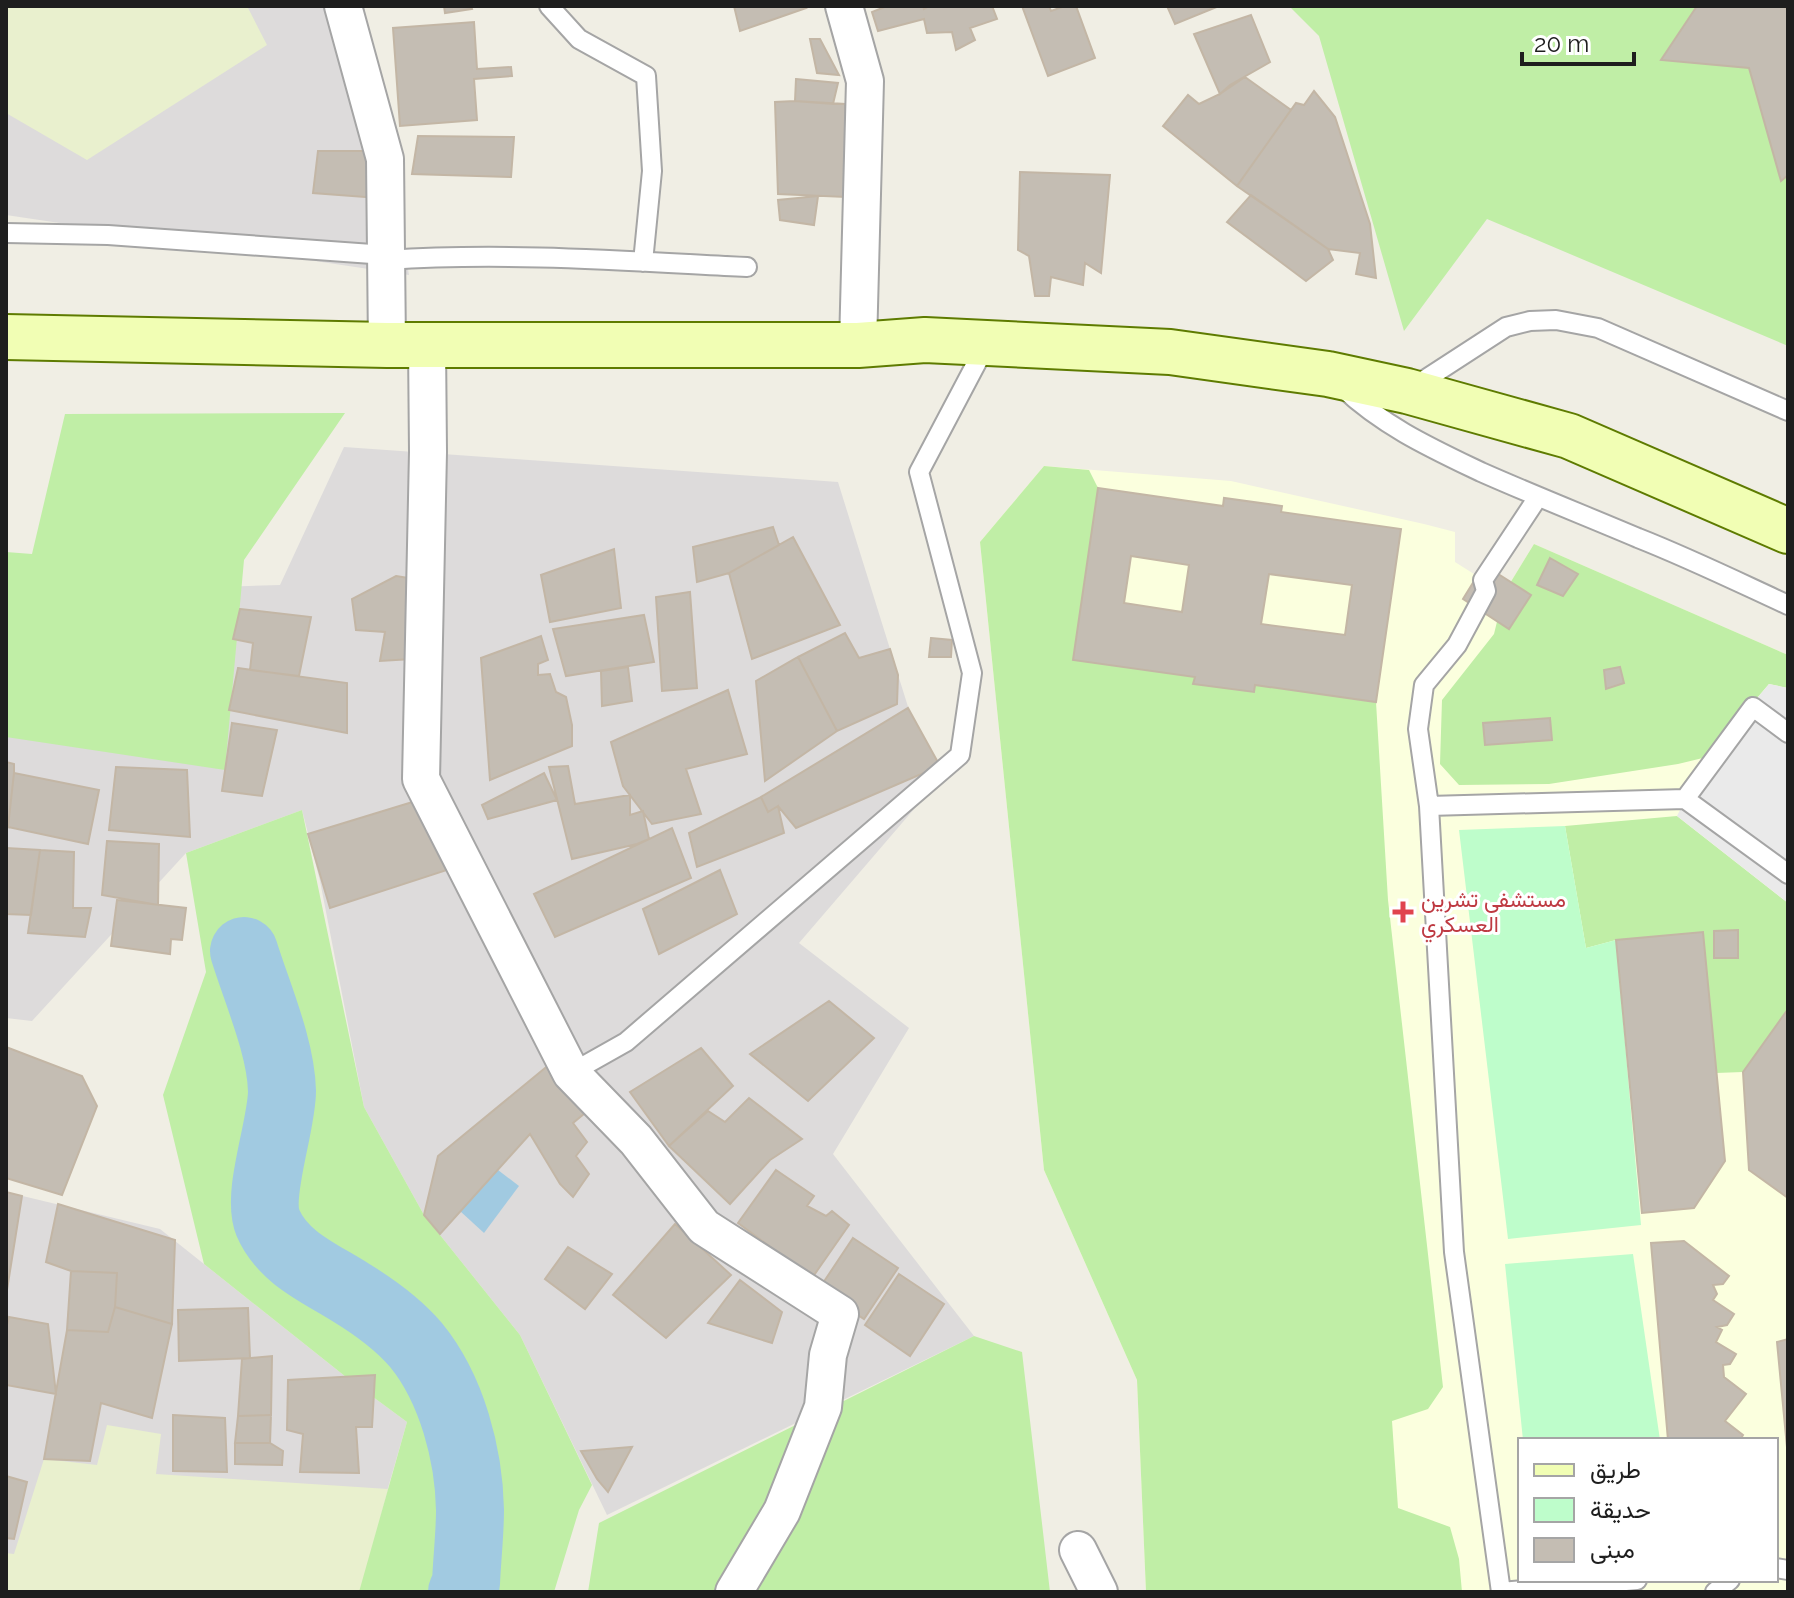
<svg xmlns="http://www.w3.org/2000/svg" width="1794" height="1598" font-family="Raleway,Vazirmatn,sans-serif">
  <rect width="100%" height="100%" fill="#f0eee4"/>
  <!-- residential -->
  <path fill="#dddbdb" d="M6 6H364L409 275 6 215Z
    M344 447 838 482 933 787 799 943 909 1028 833 1154 974 1336 607 1515 520 1335 424 1215 364 1107 320 881 302 810 186 853 32 1021 6 1018V594L280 585Z
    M6 1192 160 1229 346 1377 407 1422 358 1592H6Z"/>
  <!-- education -->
  <path fill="#fbffde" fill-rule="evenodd" d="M1044 466 1231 481 1424 524 1455 532V562L1504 593 1534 544 1788 655V1592H1146L1137 1380 1044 1170 980 542ZM1520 1440H1776V1580H1520Z"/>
  <!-- farmland -->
  <path fill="#e9f0ce" d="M6 6H247L267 45 87 160 6 113Z
    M107 1425 161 1434 156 1474 388 1489 360 1592H6V1553L14 1554 44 1459 97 1465Z"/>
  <!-- grass -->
  <path fill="#c0eea6" d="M1289 6H1697L1661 60 1749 68 1781 181 1788 175V346L1487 219 1404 331 1319 36Z
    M345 413 244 560 225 770 6 737V552L32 554 65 414Z
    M1044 466 1089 470 1098 488 1074 660 1195 677 1194 684 1253 692 1255 685 1376 702 1388 900 1443 1387 1428 1409 1392 1421 1398 1508 1450 1527 1459 1559 1462 1592H1146L1137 1380 1044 1170 980 542Z
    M1534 544 1788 655V688L1769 684 1707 757 1678 764 1549 784 1459 785 1440 764 1442 700 1494 634 1504 593Z
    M302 810 364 1107 424 1215 520 1335 592 1485 579 1510 554 1592H359L407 1422 346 1377 204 1264 163 1095 206 972 186 853Z
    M1677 816 1788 903V1009L1743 1072 1716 1073 1703 932 1616 940 1586 948 1565 826Z
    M974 1336 1022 1352 1050 1592H588L599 1523Z"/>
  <!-- park -->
  <path fill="#befdcb" d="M1565 826 1586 948 1616 940 1641 1225 1508 1239 1459 830Z
    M1633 1254 1660 1440H1523L1505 1264Z"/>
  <!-- parking -->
  <path fill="#eaeaea" d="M1769 684 1788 688V903L1677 816 1707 757Z"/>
  <!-- water -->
  <path fill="#a1cae1" d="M498 1170 519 1186 484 1233 460 1211Z"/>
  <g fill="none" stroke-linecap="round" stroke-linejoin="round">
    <!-- river -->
    <path stroke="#a1cae1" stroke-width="68" d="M244 951C257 993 281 1047 282 1091 282 1126 256 1194 268 1223 283 1258 320 1273 350 1292 373 1306 399 1325 416 1345 452 1389 469 1455 470 1510 470 1534 467 1559 466 1583L462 1592"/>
  </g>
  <!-- building -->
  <path fill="#c4bdb3" stroke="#c3b6a5" stroke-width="2" fill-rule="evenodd" d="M444 6H471L472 9 445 13Z
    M734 6H804L806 8 740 31Z
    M887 6H923L924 9 929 6H992L997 19 970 28 975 40 956 50 952 32 927 33 924 19 878 31 872 12Z
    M1022 6H1049L1051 11 1065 6H1076L1095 58 1048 76Z
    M1167 6H1219L1175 24Z
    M1697 6H1784L1788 11V175L1781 181 1749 68 1661 60Z
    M1251 15 1270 62 1230 85 1220 94 1194 34Z
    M474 22 477 69 511 67 512 76 474 79 477 120 400 126 393 28Z
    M810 39H820L839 75 817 73Z
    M1245 77 1291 110 1237 186 1163 126 1188 95 1199 104 1220 94Z
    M796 79 838 83 833 104 795 101Z
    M1314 91 1335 117 1370 224 1376 278 1356 274 1360 253 1328 249 1237 186 1296 103 1304 105Z
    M795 101 845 104 846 197 778 194 775 102Z
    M418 136 514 137 511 177 412 174Z
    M318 151H383L378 198 313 193Z
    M1020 172 1110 175 1101 273 1085 263 1083 285 1051 277 1049 296H1035L1029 256 1018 250Z
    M1251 195 1328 249 1333 260 1306 281 1227 222Z
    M818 196 814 225 780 220 778 200Z
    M1098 488 1223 506 1224 498 1282 506 1281 512 1401 529 1376 702 1255 685 1254 692 1193 684 1195 677 1073 660ZM1131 556 1189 565 1182 612 1124 603ZM1269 574 1352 585 1345 635 1261 624Z
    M773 527 779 545 729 573 697 582 693 547Z
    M793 537 840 625 752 659 729 573Z
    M614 549 621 608 550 622 541 575Z
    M1550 558 1578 574 1563 596 1537 585Z
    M1484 565 1531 595 1509 629 1463 599Z
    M396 576 415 579 412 659 380 661 385 632 356 630 352 599Z
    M690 592 697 688 662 691 656 597Z
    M240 609 311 617 299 676 250 670 253 643 233 639Z
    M644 615 654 662 566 676 553 629Z
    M845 633 859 658 890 649 898 675 897 704 837 731 798 657Z
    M541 636 548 660 538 664V675L550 674 556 692 566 697 572 725V746L490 780 481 658Z
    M931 638 952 640 951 657H929Z
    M798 657 837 731 765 781 756 681Z
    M628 667 632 701 602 706 601 671Z
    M1620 667 1624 683 1606 689 1604 670Z
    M238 668 347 683V733L229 710Z
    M728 690 747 754 686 769 701 814 652 824 623 786 611 742Z
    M908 708 940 766 796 828 778 806 768 812 761 797Z
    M1550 718 1552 740 1485 745 1483 723Z
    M232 723 277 730 262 796 222 791Z
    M6 762 14 764V773L8 827 6 826Z
    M568 766 575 804 630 795V815L643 811 649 839 637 844 572 859 549 767Z
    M116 767 187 770 190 837 109 830Z
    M14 773 99 790 88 844 8 827Z
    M544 773 557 800 488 819 482 805Z
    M761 797 768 812 778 806 784 833 697 867 689 833Z
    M419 800 447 870 330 908 308 834Z
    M672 828 691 878 555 937 534 894Z
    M107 841 159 844 158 905 102 895Z
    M6 848 40 850 31 915 6 914Z
    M40 850 74 852 73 908H91L85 937 28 933Z
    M720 870 737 914 659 954 643 909Z
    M117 900 186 908 182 940 171 939 170 954 111 946Z
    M1738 930V958H1714V931Z
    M1703 932 1725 1161 1694 1208 1642 1213 1616 940Z
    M829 1001 874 1038 808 1101 750 1054Z
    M1788 1009V1198L1749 1170 1743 1072Z
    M6 1047 82 1076 97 1106 62 1195 6 1178Z
    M701 1048 733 1086 669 1146 630 1092Z
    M550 1064 585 1113 573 1123 587 1142 576 1156 589 1174 573 1197 560 1184 530 1134 440 1234 424 1215 438 1156Z
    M749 1098 802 1139 770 1160 730 1204 669 1146 708 1111 725 1122Z
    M776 1170 814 1196 807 1206 826 1216 832 1211 849 1225 812 1278 738 1223Z
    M6 1192 22 1196 6 1296Z
    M58 1204 175 1240 172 1324 115 1307 117 1273 71 1271 46 1262Z
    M675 1224 731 1275 666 1338 613 1295Z
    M853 1238 898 1268 864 1319 819 1289Z
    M1684 1241 1729 1276 1723 1284 1713 1285 1717 1294 1713 1300 1734 1314 1727 1325 1717 1327 1722 1330 1716 1342 1736 1354 1730 1364 1723 1365 1724 1377 1746 1394 1725 1421 1743 1435 1740 1440H1668L1651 1243Z
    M568 1247 612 1274 585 1309 545 1279Z
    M71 1271 117 1273 115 1307 108 1332 67 1330Z
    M899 1274 944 1304 910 1356 865 1325Z
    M740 1280 782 1312 772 1343 708 1323Z
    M115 1307 172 1324 152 1418 101 1403 90 1461 44 1459 67 1330 108 1332Z
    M248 1308 250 1358 179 1361 178 1310Z
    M9 1317 48 1324 56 1394 6 1385V1329Z
    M1788 1339V1458L1777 1342Z
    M272 1356 271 1415 238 1416 242 1359Z
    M375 1375 372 1427H356L359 1473 300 1472 303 1434 287 1430 288 1380Z
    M173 1415 225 1418 227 1472 173 1471Z
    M271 1415 270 1443H235L238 1416Z
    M235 1443H270L283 1451 282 1465 235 1464Z
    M632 1447 608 1492 597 1479 581 1451Z
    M6 1476 27 1482 14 1539 6 1538Z"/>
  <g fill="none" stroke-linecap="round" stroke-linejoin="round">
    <defs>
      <path id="lane" d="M549 6 579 39 646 76 652 171 643 262
        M6 233 108 235 386 255
        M387 260C506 252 627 261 747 267
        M1342 387C1383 426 1431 448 1481 472 1533 495 1586 516 1638 538 1689 558 1738 582 1788 605
        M1412 388 1506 327 1530 321 1556 320 1598 328 1788 411
        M1685 799 1753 707 1788 733
        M1429 806 1685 799 1788 874
        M571 1073 626 1042 960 755 972 673 919 472 986 345
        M1776 1568 1788 1570
        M1501 1592 1454 1252 1429 806 1418 729 1424 685 1457 645 1486 591 1483 580 1538 497
        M1501 1592 1637 1580
        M1715 1592 1730 1580"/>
      <path id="street" d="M343 6 385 159 387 345
        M844 6 865 81 858 345
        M427 345 428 452 421 779 571 1073 636 1140 704 1227 840 1314 828 1355 823 1407 782 1511 734 1592
        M1078 1550 1099 1592"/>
      <path id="secondary" d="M6 337 387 345H858L925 340 1170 352 1328 374 1407 391 1569 436 1788 531"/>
    </defs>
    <!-- lane casing -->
    <use href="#lane" stroke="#a5a5a5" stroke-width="22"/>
    <!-- street casing -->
    <use href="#street" stroke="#a5a5a5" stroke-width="40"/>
    <!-- secondary casing -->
    <use href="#secondary" stroke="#5e7b00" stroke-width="48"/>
    <!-- lane -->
    <use href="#lane" stroke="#fff" stroke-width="18"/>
    <!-- street -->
    <use href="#street" stroke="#fff" stroke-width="36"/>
    <!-- secondary -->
    <use href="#secondary" stroke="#f1feb4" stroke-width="44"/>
  </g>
  <!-- markers -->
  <path fill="#e0444e" stroke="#fff" stroke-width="3" d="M1399 900h8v8h8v8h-8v8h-8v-8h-8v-8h8z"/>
  <g text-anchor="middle" stroke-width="6" stroke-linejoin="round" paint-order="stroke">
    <!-- health labels -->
    <g font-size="22" fill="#be3a42" stroke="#fff" text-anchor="start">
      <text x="1421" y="907">مستشفى تشرين<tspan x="1421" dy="25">العسكري</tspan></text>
    </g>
  </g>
  <!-- border -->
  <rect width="1794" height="1598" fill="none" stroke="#1e1e1e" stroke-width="16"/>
  <!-- legend -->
  <rect x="1518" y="1438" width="260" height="144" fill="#ffffff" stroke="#a5a5a5" stroke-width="2"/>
  <rect x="1534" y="1464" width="40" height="12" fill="#f1feb4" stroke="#a5a5a5" stroke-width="2"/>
  <text x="1590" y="1478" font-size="24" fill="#1e1e1e">طريق</text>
  <rect x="1534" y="1498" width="40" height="24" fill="#befdcb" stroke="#a5a5a5" stroke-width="2"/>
  <text x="1590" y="1518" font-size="24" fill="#1e1e1e">حديقة</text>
  <rect x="1534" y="1538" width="40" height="24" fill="#c4bdb3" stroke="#a5a5a5" stroke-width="2"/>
  <text x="1590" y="1558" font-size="24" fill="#1e1e1e">مبنى</text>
  <!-- scale -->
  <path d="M1522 52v12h112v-12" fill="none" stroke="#1e1e1e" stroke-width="4"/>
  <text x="1534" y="52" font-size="24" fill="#1e1e1e" stroke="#ffffff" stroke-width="6" paint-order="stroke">20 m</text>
</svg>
